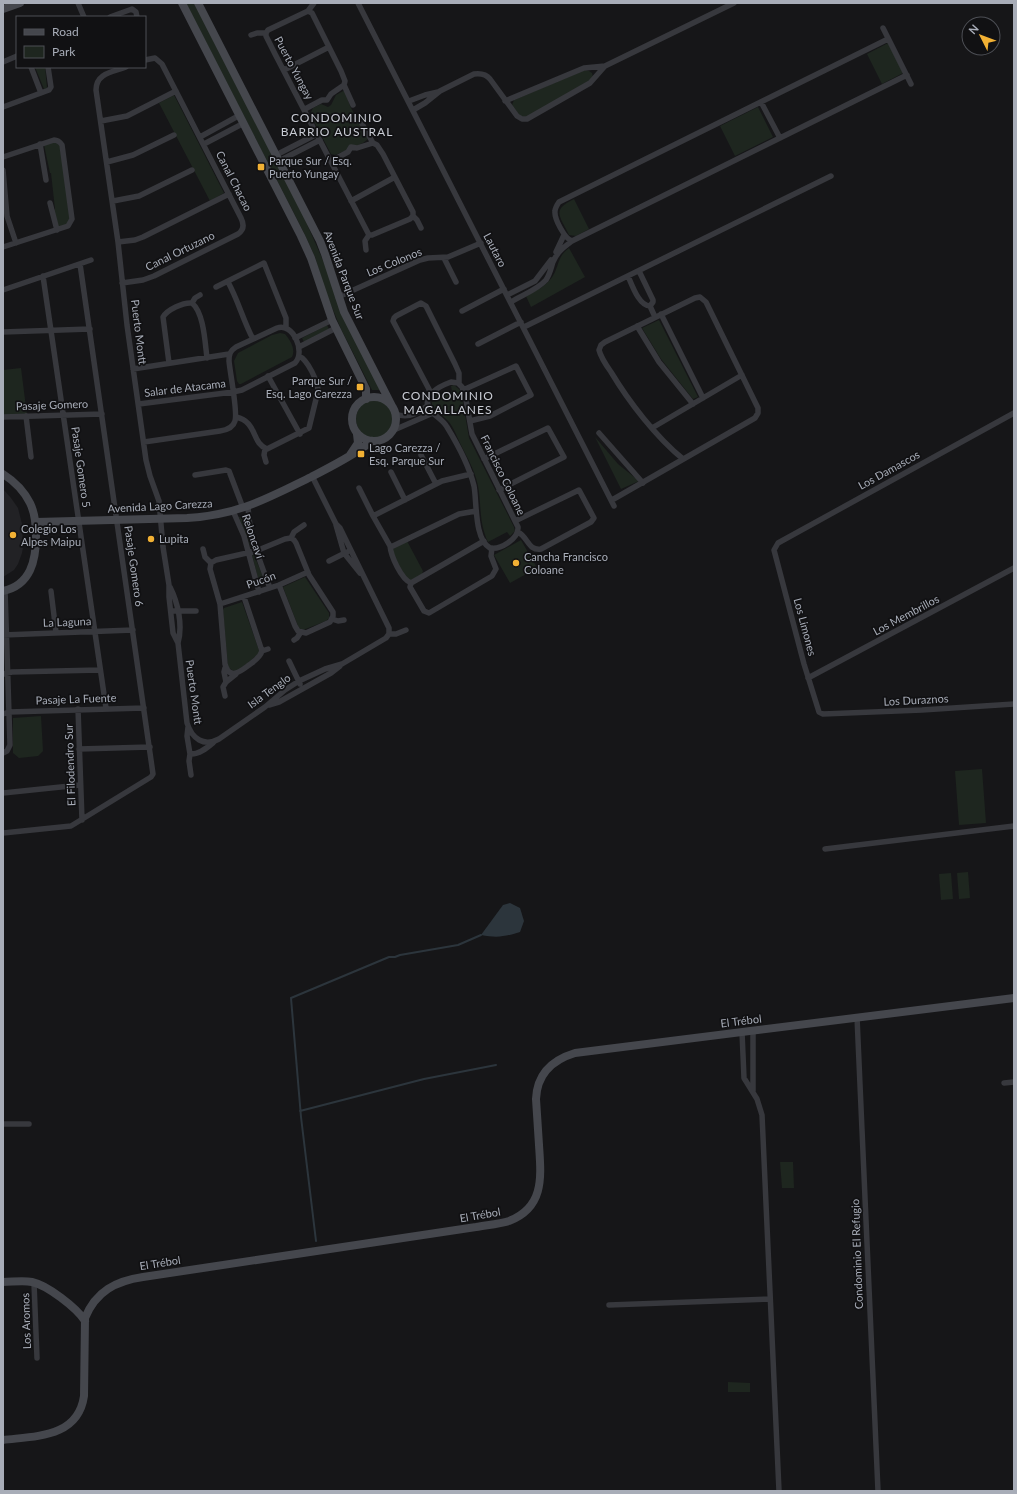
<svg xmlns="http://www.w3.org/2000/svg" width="1017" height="1494" font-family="Lato,sans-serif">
  <rect width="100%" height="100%" fill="#161618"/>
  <!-- built -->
  <path fill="#222225" d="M3 489 11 498 18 508 22 524 23 547 22 553 18 564 14 570 3 577Z"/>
  <!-- green -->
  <path fill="#1e261f" d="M186 3H194L303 215 380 390H372L341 329 326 293 315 257 303 231Z
    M888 43 903 73 882 84 867 54Z
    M35 67H45L47 88 44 89Z
    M585 70 589 71 592 73 593 77 590 80 528 117 520 116 512 105 514 100Z
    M345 90 350 106 368 139 363 143 335 155 331 154 310 114 313 108 321 104 328 107 331 105 336 95Z
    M174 95 224 193 210 201 159 103Z
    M758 107 773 137 735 156 720 126Z
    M55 142 60 145 71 218 68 224 58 227 53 211 55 209 51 173H50L44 145Z
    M574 199 589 229 576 236 569 235C560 216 551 210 574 199Z
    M569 248 585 277 531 307 526 296C537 290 549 285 555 272 559 263 559 255 569 248Z
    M659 320 698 397 693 399 661 359 642 328Z
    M327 325 329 329 304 342 302 338Z
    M280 333 285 334C290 340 296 349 292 357L241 384H239L237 381 234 361 238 353 272 335Z
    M21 368 27 415 3 416V370Z
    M454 385 460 390 462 397 469 438 514 527 515 531 510 536 507 532 488 542C480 525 481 510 479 492 477 474 468 459 460 443 457 437 454 428 449 422 440 411 422 406 438 392L441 397 452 391 451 386Z
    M356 419a19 19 0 1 1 38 0a19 19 0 1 1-38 0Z
    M595 437 618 464 639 481 621 489Z
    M246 515 252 547 251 549 239 517Z
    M521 540 537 568 510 583 494 555Z
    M407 541 423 571 422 574 409 582 406 580 392 553 393 549Z
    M253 554 254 555 265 581 259 582 252 555Z
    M305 577 329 613V618L326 621 303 630 300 629 298 626 283 587Z
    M242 602 260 653 239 670 233 671 228 667 223 610 224 608Z
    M41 716 43 751 38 756 19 758 13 753V718Z
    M982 769 986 823 959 825 955 771Z
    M968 872 970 898 959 899 957 873Z
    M951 873 953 899 941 900 939 874Z
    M780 1162H793L794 1188H782Z
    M728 1382 750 1383V1392H728Z"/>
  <!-- water -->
  <path fill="#2c353c" d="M510 903 520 908 524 921 520 932C504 937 497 938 481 935L503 905Z"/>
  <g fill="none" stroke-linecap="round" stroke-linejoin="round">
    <!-- stream -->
    <path stroke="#2c353c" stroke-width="2" d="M300 1111 424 1079 496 1065
      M316 1241 301 1117 291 998 389 957H395L400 955 458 945 481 935"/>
    <!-- street -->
    <path stroke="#37383d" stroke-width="5.5" d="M78 3 84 17
      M358 3 614 506
      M308 11 312 13 341 71 345 81 344 85 353 105
      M308 11 314 3
      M110 17 132 9 136 12 137 17
      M883 28 911 84
      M266 33V36L275 54 369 235
      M251 35 257 33H266L268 30 308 11
      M3 62 17 56
      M31 67 41 93
      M126 67C113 72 96 73 96 90L118 242 127 325 146 460 150 476 159 501 163 547 169 585V597L173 633 178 643 187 723C192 739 204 747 219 739L265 707 285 690 299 681 325 669 342 664 386 638 389 634V628L340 528 336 524 312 476
      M284 70 329 47
      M409 101 425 95 438 92
      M505 101 584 68 605 66
      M761 102 780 138
      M3 107 49 90 51 87 48 67
      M305 109 322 100H327L331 94 344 85
      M413 110 425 103 440 91 474 74C481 73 486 74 490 79L517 116 522 119H527L590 83 605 66 734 3
      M101 121 127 116 176 91
      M361 122 373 143 377 145 383 154 413 212V216L417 220 421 228
      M200 137 240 115
      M40 144 46 180
      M204 144 244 123
      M276 155 317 134
      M3 157 54 140C58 140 60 142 62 145L72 219 68 226 3 247
      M279 161 320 140
      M331 161 348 152 351 147 357 148 373 143
      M107 162 133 155 174 135
      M3 170 7 216 16 243
      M113 201 139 196 192 170
      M351 201 395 177
      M50 203 57 230
      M369 235H372L410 219 413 216
      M572 241C565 239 554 219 555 211 555 208 557 205 559 202L888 39
      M118 242 135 240 143 237 229 194
      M366 250 365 241 369 235
      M556 252 564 235
      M444 258 456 282
      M639 271 653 300V302L650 306
      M43 276 106 708
      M628 276C632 285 639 306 650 306
      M228 282C238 300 243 320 253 339
      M122 283 143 280 154 276 238 234C244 230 244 224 241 218L162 64 155 58 145 60
      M216 287 264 263 286 318V327
      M3 290 91 260
      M507 295 535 281 551 260
      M338 297 420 260 428 258 448 257 481 243
      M511 302C522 295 537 290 546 280 550 274 551 268 553 262 557 252 564 247 572 241L907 75
      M192 303C204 313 205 343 207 358
      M192 303 195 298 200 295
      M650 306 655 317
      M462 311 504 289
      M661 314 703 398
      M637 326 659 362 693 404
      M524 327 831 176
      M3 332 90 329
      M295 338 332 320
      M478 344 521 322
      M299 347 336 328
      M169 363 163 317C167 310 183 302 192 303
      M133 369 229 354
      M268 376 300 434
      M451 382 458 383 462 387 466 400 472 434 518 527C519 539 500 550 490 548 474 539 477 502 474 486 469 465 458 445 447 427 443 420 436 417 431 411 419 396 440 386 451 382Z
      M463 390 516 366 531 395 490 416 470 421
      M431 393 393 321 394 318 396 316 421 303 426 306 455 364 459 373V383
      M139 404 233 392 242 390 295 363C306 352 293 322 277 328L236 347C230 351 229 354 229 361 230 373 238 412 235 421 233 428 227 430 220 431L144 442
      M1014 413 778 543 774 550 804 664 819 712 823 714 922 710 1014 704
      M396 414C408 419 419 413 428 405
      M26 416 31 457
      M3 417 102 414
      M236 417C258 422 251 443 267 449L309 428 318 391C318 382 308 360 299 356
      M652 428 742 375
      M394 430 433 413
      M599 433 643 483
      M265 449 264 455 266 462
      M421 455 436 484
      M484 459 548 428 564 457 499 490
      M391 472 405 500
      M195 475 226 470 229 471 243 508
      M359 488 373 516 390 546
      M612 500 755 418 758 413V408L706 302 700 297 695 298 605 342 601 345 599 350C601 358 606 365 611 372 629 402 656 437 683 459
      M248 506C249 536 260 561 270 588
      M233 511 244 536 259 592
      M373 516 442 481 471 474
      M515 521 579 490 594 518 591 522 541 549C528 551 528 537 518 532
      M336 525 344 553 360 573
      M291 538 294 532 304 525
      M390 546H393L459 514 476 511
      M390 546C391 556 401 579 411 583
      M203 549 205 557 211 563
      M329 561 347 552
      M211 563 210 569 220 604 225 664C229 681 241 671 249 665 254 661 260 658 262 651L244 597
      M211 563 216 560 256 551 285 539 291 538
      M411 583 410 587 424 611 429 613 492 576 496 569 491 556 492 548
      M411 583 484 541
      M279 585 295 626 298 631 306 633 330 622 333 616V612L309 575 296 543 294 540 291 538
      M170 587C178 603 183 625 178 643
      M51 591 56 632
      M220 604 279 585 308 572
      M171 611H196
      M332 619 338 621 344 620
      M389 634H396L406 630
      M3 635 133 630
      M294 640 297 638 301 632
      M262 651 268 649
      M289 661 300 684
      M225 668 224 672 226 682
      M3 674 12 672 100 670
      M808 678 1014 568
      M225 696 223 687 226 682 236 674
      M269 705 279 702 331 673 340 666
      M78 709 82 820
      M3 714 9 712 144 708
      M188 727 187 736 190 754C199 755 208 747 214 742
      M79 749 150 747
      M3 753 7 751 10 745 5 590
      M190 754 189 761 191 775
      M3 793 80 785
      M3 833 71 826 151 777 153 774 80 264
      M825 849 1014 826
      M857 1017 878 1491
      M753 1030V1091
      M742 1032 744 1078 757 1099 762 1115 779 1491
      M1004 1083 1014 1082
      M3 1124H29
      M34 1283 37 1358
      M609 1305 770 1299"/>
    <!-- secondary -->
    <path stroke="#45474d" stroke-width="8" d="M182 3 301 236 311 258 332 320 366 389V399
      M198 3 320 241 325 254 344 312 392 406
      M3 9 20 3
      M352 419a22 22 0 1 1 44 0a22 22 0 1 1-44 0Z
      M350 455 358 443 357 434
      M3 474C14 481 24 491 30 503 35 513 36 524 36 536 36 560 31 585 3 591
      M36 522 187 518C238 515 266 499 311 477 332 466 353 456 372 441
      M3 1282C12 1282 23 1280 32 1282 47 1285 77 1308 85 1321
      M3 1440C35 1436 78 1438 84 1396L85 1318C96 1291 116 1281 143 1277L476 1227C487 1225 499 1224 509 1221 545 1207 541 1176 539 1145 538 1129 537 1114 536 1099 537 1074 552 1060 575 1053L1014 998"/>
  </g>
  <!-- markers -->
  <g fill="#f2b134" stroke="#111113" stroke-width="1.5">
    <rect x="257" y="163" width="8" height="8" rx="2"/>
    <rect x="356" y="383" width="8" height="8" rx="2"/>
    <rect x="357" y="450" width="8" height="8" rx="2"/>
    <circle cx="13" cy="535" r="4"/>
    <circle cx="151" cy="539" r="4"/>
    <circle cx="516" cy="563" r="4"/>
  </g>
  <g text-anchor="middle" stroke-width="3.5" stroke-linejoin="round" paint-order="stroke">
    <!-- street labels -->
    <g font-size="11" fill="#a8adb8" stroke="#111113">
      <text transform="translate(294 68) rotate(62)" y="4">Puerto Yungay</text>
      <text transform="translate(234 181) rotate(63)" y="4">Canal Chacao</text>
      <text transform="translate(495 250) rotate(63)" y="4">Lautaro</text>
      <text transform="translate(180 251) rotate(-26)" y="4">Canal Ortuzano</text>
      <text transform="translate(394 262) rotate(-22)" y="4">Los Colonos</text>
      <text transform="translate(344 275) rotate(69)" y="4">Avenida Parque Sur</text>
      <text transform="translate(139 332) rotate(83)" y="4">Puerto Montt</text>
      <text transform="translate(185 388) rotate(-7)" y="4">Salar de Atacama</text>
      <text transform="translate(52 405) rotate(-2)" y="4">Pasaje Gomero</text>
      <text transform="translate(81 467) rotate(82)" y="4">Pasaje Gomero 5</text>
      <text transform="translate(889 470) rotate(-29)" y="4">Los Damascos</text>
      <text transform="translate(503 475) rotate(64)" y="4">Francisco Coloane</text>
      <text transform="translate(160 506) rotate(-3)" y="4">Avenida Lago Carezza</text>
      <text transform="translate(253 536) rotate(71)" y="4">Reloncaví</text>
      <text transform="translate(134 566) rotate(82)" y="4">Pasaje Gomero 6</text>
      <text transform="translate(261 580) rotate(-19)" y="4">Pucón</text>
      <text transform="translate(906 615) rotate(-28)" y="4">Los Membrillos</text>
      <text transform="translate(67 622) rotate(-2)" y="4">La Laguna</text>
      <text transform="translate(805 627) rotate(75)" y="4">Los Limones</text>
      <text transform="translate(269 691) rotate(-36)" y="4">Isla Tenglo</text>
      <text transform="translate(194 692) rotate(82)" y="4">Puerto Montt</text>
      <text transform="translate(76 699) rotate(-2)" y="4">Pasaje La Fuente</text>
      <text transform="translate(916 700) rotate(-3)" y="4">Los Duraznos</text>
      <text transform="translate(70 765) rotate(-92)" y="4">El Filodendro Sur</text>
      <text transform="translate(741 1021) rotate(-7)" y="4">El Trébol</text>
      <text transform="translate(480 1215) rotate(-10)" y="4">El Trébol</text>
      <text transform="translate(857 1254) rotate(-92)" y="4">Condominio El Refugio</text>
      <text transform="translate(160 1263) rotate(-9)" y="4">El Trébol</text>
      <text transform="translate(26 1321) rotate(-92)" y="4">Los Aromos</text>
    </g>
    <!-- poi labels -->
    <g font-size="11" fill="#a8adb8" stroke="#111113" text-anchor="start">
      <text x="269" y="165">Parque Sur / Esq.<tspan x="269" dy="13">Puerto Yungay</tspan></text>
      <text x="352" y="385" text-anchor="end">Parque Sur /<tspan x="352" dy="13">Esq. Lago Carezza</tspan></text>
      <text x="369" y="452">Lago Carezza /<tspan x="369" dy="13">Esq. Parque Sur</tspan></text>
      <text x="21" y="533">Colegio Los<tspan x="21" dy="13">Alpes Maipu</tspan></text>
      <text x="159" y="543">Lupita</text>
      <text x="524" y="561">Cancha Francisco<tspan x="524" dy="13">Coloane</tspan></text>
    </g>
    <!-- neighbourhood labels -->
    <g font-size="12" letter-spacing="1" fill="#c9ccd4" stroke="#111113">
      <text x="337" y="122">CONDOMINIO<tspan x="337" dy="14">BARRIO AUSTRAL</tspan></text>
      <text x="448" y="400">CONDOMINIO<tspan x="448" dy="14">MAGALLANES</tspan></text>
    </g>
  </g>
  <!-- border -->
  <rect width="1017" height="1494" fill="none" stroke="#a8adb8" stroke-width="8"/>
  <!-- legend -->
  <rect x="16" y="16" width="130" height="52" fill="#111113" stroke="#4d4f55"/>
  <rect x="24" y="29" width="20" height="6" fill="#45474d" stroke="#4d4f55"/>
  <text x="52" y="36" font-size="12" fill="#a8adb8">Road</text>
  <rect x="24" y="46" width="20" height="12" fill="#1e261f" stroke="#4d4f55"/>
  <text x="52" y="56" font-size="12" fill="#a8adb8">Park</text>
  <!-- north arrow -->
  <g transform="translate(981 36) rotate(312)"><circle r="19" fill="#111113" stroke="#4d4f55"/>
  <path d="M0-3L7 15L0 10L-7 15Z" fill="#f2b134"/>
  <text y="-6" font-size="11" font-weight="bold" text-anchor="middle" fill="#a8adb8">N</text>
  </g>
</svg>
